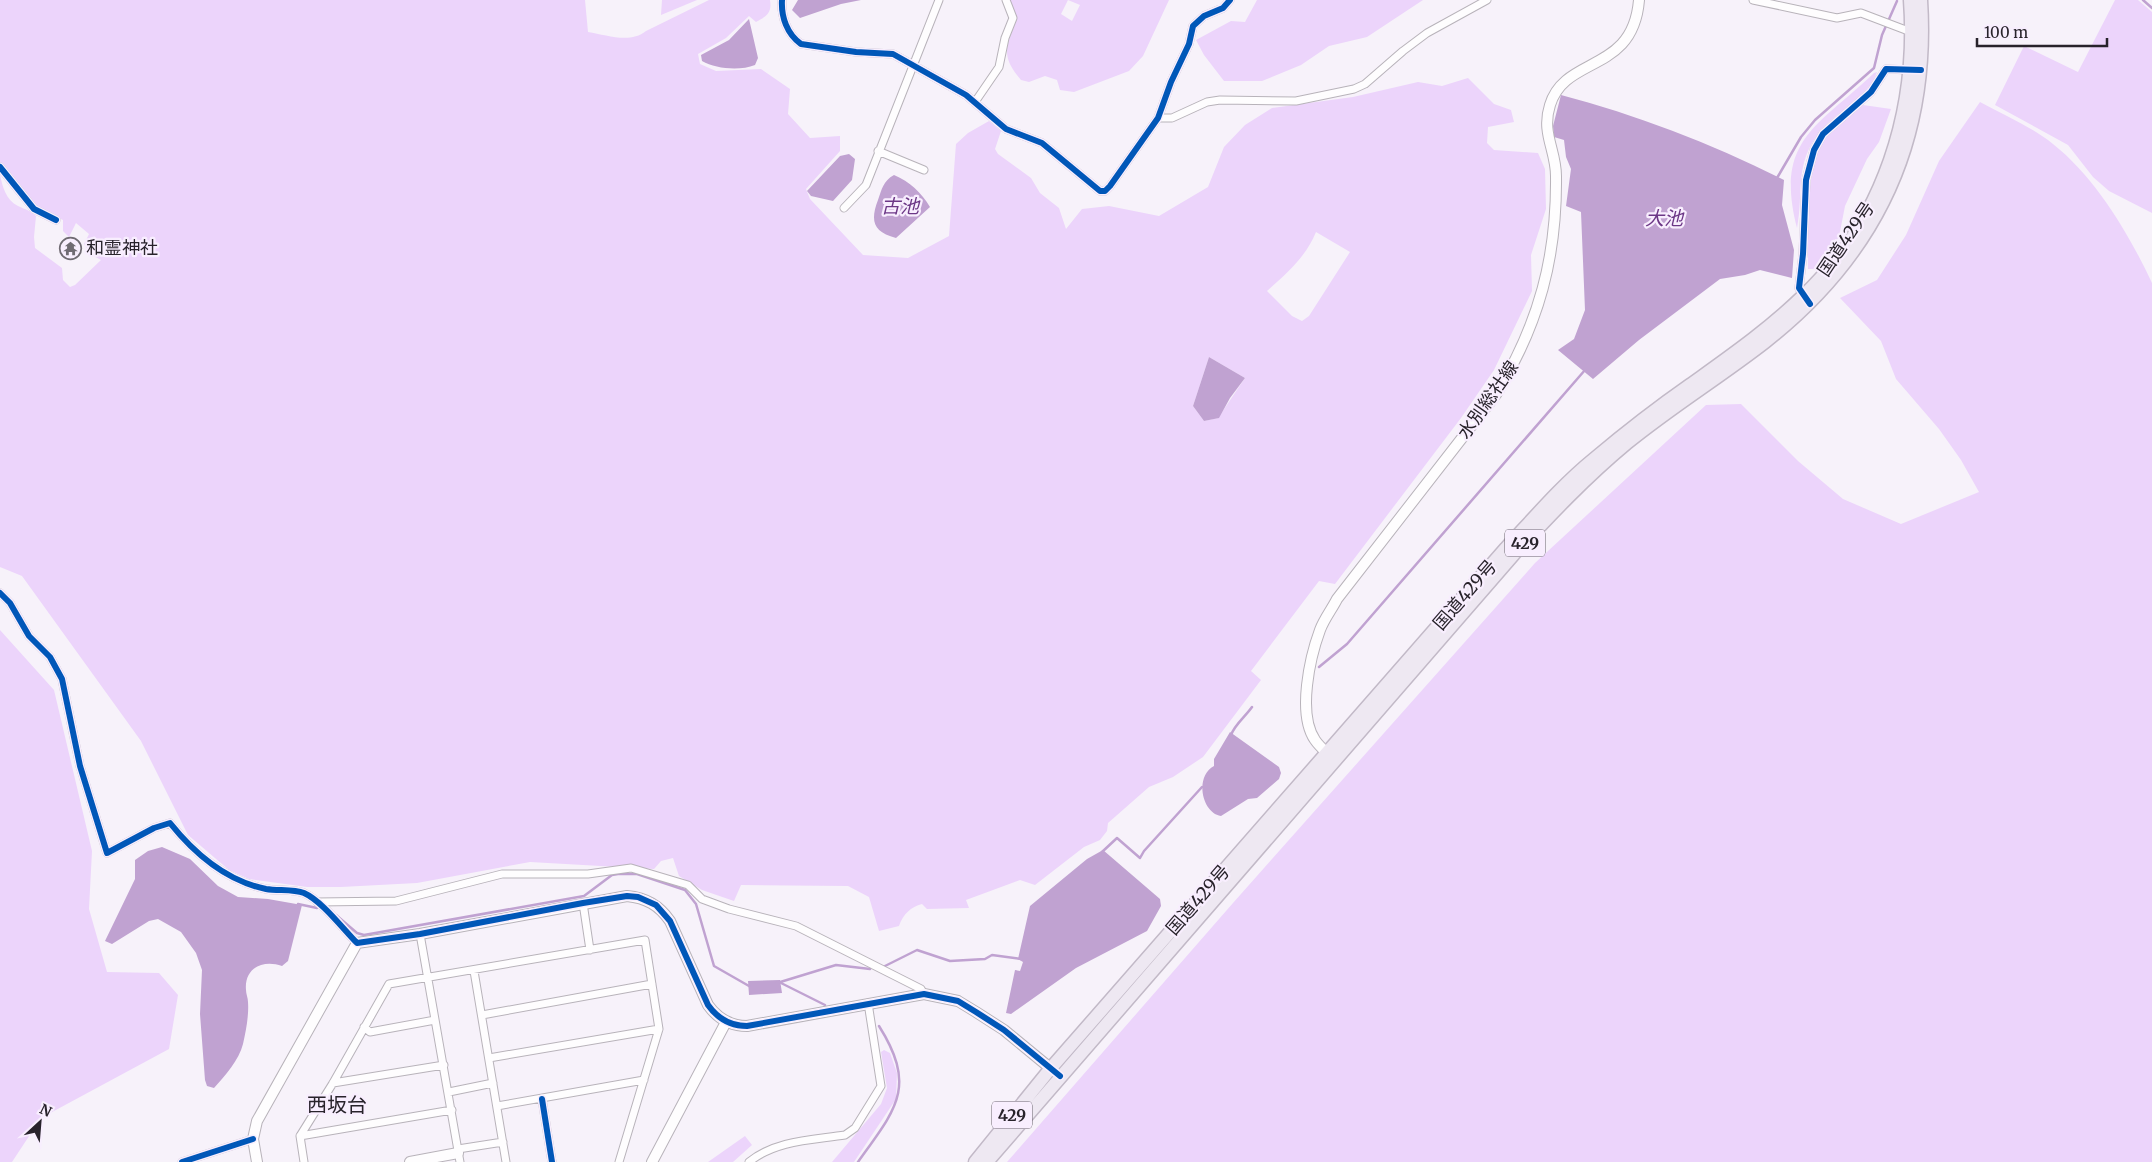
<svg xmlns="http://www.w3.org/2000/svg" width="2152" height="1162" font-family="Merriweather,'Noto Sans JP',serif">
  <rect width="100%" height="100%" fill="#f7f2fa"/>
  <!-- green -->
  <path fill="#ecd4fb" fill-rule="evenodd" d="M0 0H585L588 32C607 35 630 44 646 31L709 0H770C772 13 767 16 756 22L749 16 726 38 698 54 700 64 716 71 761 69 790 89 788 114 810 138 840 136V151L806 189 810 199 863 255 908 258 949 236 956 144 968 133 989 121 1001 131 995 149 998 154 1031 178 1040 193 1059 208 1066 229 1082 209 1109 206 1159 216 1208 187 1224 147 1245 125 1272 108 1353 97 1418 82 1442 86 1468 78 1494 104 1511 110 1514 122 1488 127 1487 143 1494 150 1538 153 1545 169 1546 209 1531 255 1532 291 1494 370 1461 418 1335 584 1319 581 1251 671 1261 680 1203 757 1173 777 1149 787 1108 823 1107 831 1100 840 1084 847 1035 885 1020 880 966 900 969 908 927 909 922 904C911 907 903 914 899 926L879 931 869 897 848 886 741 885 734 901 702 890 679 876 673 858 661 861 654 869 530 862 417 883 341 887H307L249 879 229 870 188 835 141 741 22 576 0 567ZM5 168 35 208 63 220V231L69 237 76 223 89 234 84 244 90 254 101 260 75 285 70 287 63 280 62 268 35 248 34 237 36 216C30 210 26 210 18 206 6 200 2 186 0 174ZM1316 232 1350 252 1309 316 1302 321 1292 316 1267 291C1286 274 1306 257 1316 232ZM1209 357 1245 378 1218 418 1204 421 1193 406Z
    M662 0H697L661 15Z
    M1009 0H1169L1143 56 1129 71 1074 92 1060 90 1057 80 1045 76 1029 82 1021 80C1000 55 1006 47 1017 19ZM1068 0 1080 5 1072 21 1061 14Z
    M1257 0H1423L1367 37 1329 46 1301 65 1262 81H1224L1204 55 1196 40 1231 21 1245 22Z
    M2115 0H2138L2152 12V213L2109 191 2093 177 2068 145 1995 105 2024 46 2078 72Z
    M1877 72C1868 99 1836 111 1819 133 1794 165 1804 192 1797 228 1774 139 1819 126 1874 73Z
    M1980 102C2004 115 2032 127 2053 144 2096 178 2129 234 2152 283V1162H1007L1233 903 1535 563 1706 405 1741 404 1798 461 1843 499 1901 524 1979 492 1961 460 1939 429 1896 379 1881 341 1840 298 1877 280 1906 235 1939 161Z
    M1863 105 1891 109 1879 142 1867 159 1845 206 1839 237 1814 269H1808C1808 234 1804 163 1827 136 1838 125 1851 115 1863 105Z
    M0 630 54 690 92 851 89 909 107 972 159 973 178 995 169 1049 41 1118 12 1162H0Z
    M884 1050 890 1053 897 1073 896 1099 854 1162H832L881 1104 887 1088 881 1052Z
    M745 1136 752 1145 733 1162H708Z"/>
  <!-- water -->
  <path fill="#c0a2d1" d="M798 0H861L841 4 800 18 792 10Z
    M749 19 758 58 755 65C740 71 716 69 702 61L701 55 729 40Z
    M1561 95C1637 115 1713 144 1784 180L1782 205 1794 250 1792 278 1760 270 1745 275 1720 279 1639 340 1593 379 1558 350 1574 339 1585 310 1581 212 1566 206 1571 169 1566 157 1564 140 1554 137 1553 126Z
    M849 154 855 159 852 180 833 201 811 196 807 191 840 156Z
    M894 175C910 182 921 192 930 207L896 238C873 232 870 221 878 200 882 189 883 181 894 175Z
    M1209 357 1245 378 1230 398 1219 418 1204 421 1193 406Z
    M1230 732 1279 767 1281 773 1279 779 1257 798 1248 799 1221 816C1202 813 1194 777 1214 766V759Z
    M162 847 190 859 218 886 238 897 268 899 302 905 288 961 282 966C263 959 244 968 246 990 246 994 248 998 248 1002 249 1015 246 1031 243 1044 239 1060 225 1076 214 1088L207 1086 205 1080 200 1014 202 970 196 953 181 932 158 919 149 921 112 944 105 941 135 879V860L148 851Z
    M1103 850 1160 899 1161 906 1147 931 1076 968 1011 1014 1006 1013 1015 970 1020 971 1023 962 1018 959 1030 906 1087 859Z
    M780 980 782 993 749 995 748 981Z"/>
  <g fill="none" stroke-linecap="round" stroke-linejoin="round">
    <!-- stream -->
    <path stroke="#c0a2d1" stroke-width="2.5" d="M2143 0 2152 8
      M1777 178 1801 137 1815 120 1874 68 1882 35 1897 1
      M1319 667 1347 644 1585 370
      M1231 735C1235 724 1245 717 1252 707
      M1102 852 1117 838 1140 858 1144 851 1202 787
      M298 904 317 908
      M336 915 357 933 364 935 584 896 612 875 618 874H637L685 890 696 904 714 966 749 986
      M885 966 917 950 950 961 985 959 992 955 1021 959
      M777 983 836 965 870 969
      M781 983 825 1005
      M858 1162C895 1110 918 1088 879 1026"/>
    <defs>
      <path id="street" d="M782 0C781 17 787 34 801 44L856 52 893 54 966 95 1006 129 1042 143 1100 191H1105L1110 186 1158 118 1171 82 1189 44 1193 26 1204 16 1223 8 1230 0
        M1753 0 1837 18 1861 13 1911 32
        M975 102 999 67 1005 38 1013 18 1006 0
        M1158 118H1172L1207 102 1220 100 1296 101 1354 89 1365 84 1403 51 1427 33 1487 0
        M878 151 924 170
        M0 167 34 209 56 220
        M844 208 866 185 939 0
        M1804 298 1799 288 1803 254 1806 180 1814 150 1823 134 1871 92 1886 69 1910 70
        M0 593 10 603 29 636 50 657 62 679 80 766 107 853 154 828 170 823C194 853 227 881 266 889 278 891 293 889 304 893 322 901 343 929 357 943
        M317 902 396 901 502 874H588L631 868 688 885 702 899 729 909 796 926 921 989 924 994
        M583 903 590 950
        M420 934 460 1162
        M474 971 506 1162
        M482 1015 652 984
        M364 1027 370 1032 435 1020
        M489 1058 659 1029
        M333 1083 444 1065
        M449 1092 493 1083
        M542 1099 552 1162
        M497 1106 644 1080
        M300 1136 452 1110
        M458 1149 503 1142
        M182 1162 253 1139
        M304 1162 300 1136 333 1083 389 984 645 940 659 1029 619 1162
        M749 1162C776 1140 812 1140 845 1135L855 1128 881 1086 868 1003"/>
      <path id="secondary" d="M1331 757C1326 752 1319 746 1315 740 1297 714 1310 657 1320 630 1324 619 1332 609 1337 599L1497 393C1539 323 1557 257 1556 176 1556 150 1541 133 1550 105 1565 55 1633 74 1639 0
        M257 1162 253 1139 257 1121 357 943 420 934 627 896C646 898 659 905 670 921L708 1005C718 1019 730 1026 747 1026L924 994 958 1001 976 1012 1004 1030 1055 1072
        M410 1162 458 1153
        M652 1162 726 1022"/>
      <path id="highway" d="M975 1162 1051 1068 1506 548C1534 518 1562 485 1594 459 1625 433 1657 408 1690 385 1729 357 1768 330 1803 296 1884 219 1918 110 1910 0
        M987 1162 1514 554C1550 515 1586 477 1627 443 1671 407 1720 377 1765 342 1876 255 1930 142 1921 0"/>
    </defs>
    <!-- street casing -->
    <use href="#street" stroke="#b8b3ba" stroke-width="9"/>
    <!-- secondary casing -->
    <use href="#secondary" stroke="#b8b3ba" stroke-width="12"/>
    <!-- highway casing -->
    <use href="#highway" stroke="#c2b9c7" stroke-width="15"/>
    <!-- street -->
    <use href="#street" stroke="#fefdfe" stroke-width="7"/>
    <!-- secondary -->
    <use href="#secondary" stroke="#fefdfe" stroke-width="10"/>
    <!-- highway -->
    <use href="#highway" stroke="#eee8f2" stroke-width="12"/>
    <defs>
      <path id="cycleway" d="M782 0C781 17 787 34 801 44L856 52 893 54 966 95 1006 129 1042 143 1100 191H1105L1110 186 1158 118 1171 82 1189 44 1193 26 1204 16 1223 8 1230 0
        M0 167 34 209 56 220
        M1810 304 1799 288 1803 254 1806 180 1814 150 1823 134 1871 92 1886 69 1921 70
        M0 593 10 603 29 636 50 657 62 679 80 766 107 853 154 828 170 823C194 853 227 881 266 889 278 891 293 889 304 893 322 901 343 929 357 943L420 934 583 903 627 896 638 897 656 905 670 921 708 1005C718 1019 730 1026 747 1026L924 994 958 1001 976 1012 1004 1030 1060 1076
        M542 1099 552 1162
        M182 1162 253 1139"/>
    </defs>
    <!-- cycleway casing -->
    <use href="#cycleway" stroke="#f8eefe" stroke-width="9"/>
    <!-- cycleway -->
    <use href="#cycleway" stroke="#0057b8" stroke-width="6"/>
  </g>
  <!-- icons -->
  <defs>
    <symbol id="temple-ring" viewBox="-11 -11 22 22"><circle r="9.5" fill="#f8eefe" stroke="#706b73" stroke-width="1.5"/><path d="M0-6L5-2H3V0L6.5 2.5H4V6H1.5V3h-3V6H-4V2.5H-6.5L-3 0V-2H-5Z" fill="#706b73"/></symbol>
  </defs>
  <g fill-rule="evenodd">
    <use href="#temple-ring" x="58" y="236" width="25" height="25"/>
  </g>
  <g text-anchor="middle" stroke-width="4.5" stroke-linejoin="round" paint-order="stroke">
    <!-- shield labels -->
    <g fill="#f8eefe" stroke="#66606a" stroke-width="1">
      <rect x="1505" y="529.5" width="40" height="27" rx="4"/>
      <rect x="992" y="1101.5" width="40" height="27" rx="4"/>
    </g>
    <g font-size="16" font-weight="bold" fill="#28232b">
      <text x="1525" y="549">429</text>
      <text x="1012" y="1121">429</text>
    </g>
    <!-- street labels -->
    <g font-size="18" fill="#28232b" stroke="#f8eefe">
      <text transform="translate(1846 239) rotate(-56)" y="6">国道429号</text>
      <text transform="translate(1488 400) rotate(-55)" y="6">水別総社線</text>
      <text transform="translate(1465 595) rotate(-49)" y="6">国道429号</text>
      <text transform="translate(1198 900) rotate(-49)" y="6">国道429号</text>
    </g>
    <!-- poi labels -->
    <g font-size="18" fill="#28232b" stroke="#f8eefe" text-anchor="start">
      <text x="86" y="254">和霊神社</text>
    </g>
    <!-- water labels -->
    <g font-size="19" font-style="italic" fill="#6c3786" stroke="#f8eefe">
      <text x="900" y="213">古池</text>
      <text x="1664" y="225">大池</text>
    </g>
    <!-- quarter labels -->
    <g font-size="20" fill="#28232b" stroke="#f8eefe">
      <text x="337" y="1112">西坂台</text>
    </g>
  </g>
  <!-- north arrow -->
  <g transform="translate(40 1122) rotate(26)" stroke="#f8eefe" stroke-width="4" paint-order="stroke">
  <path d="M0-4L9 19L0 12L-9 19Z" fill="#28232b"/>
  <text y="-8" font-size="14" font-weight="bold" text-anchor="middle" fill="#28232b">N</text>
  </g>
  <!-- scale -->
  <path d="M1977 38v8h130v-8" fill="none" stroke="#28232b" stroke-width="2.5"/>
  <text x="1984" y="38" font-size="15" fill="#28232b" stroke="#f8eefe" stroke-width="4" paint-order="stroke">100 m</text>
</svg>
